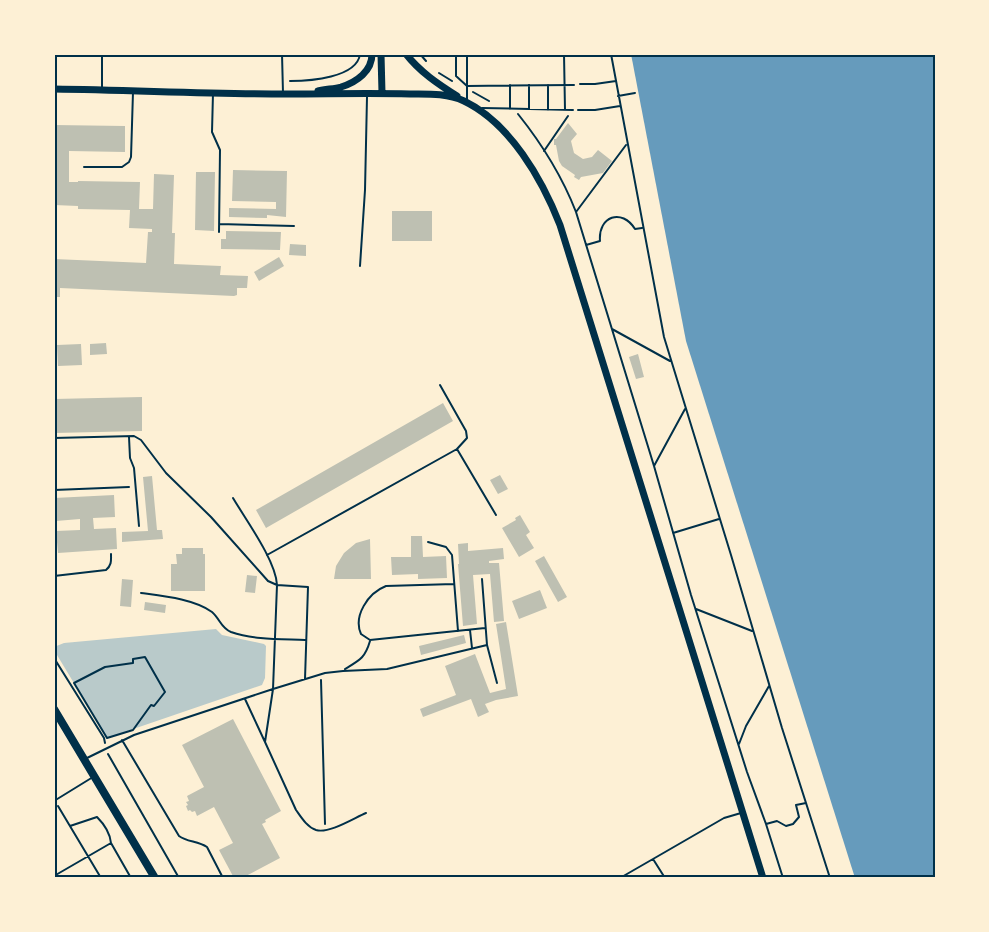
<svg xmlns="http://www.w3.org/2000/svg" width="989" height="932" font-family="Ubuntu,sans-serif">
  <rect width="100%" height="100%" fill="#fdf0d5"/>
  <!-- green -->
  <path fill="#b9caca" d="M216 629 222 635 264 644 266 646 265 678 262 685 107 738 54 650V647L64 643Z"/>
  <!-- water -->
  <path fill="#669bbc" d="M631 54H935V878H855L686 341Z"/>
  <!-- building -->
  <path fill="#bec0b2" d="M568 123 577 134 571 141 574 153 583 159 592 157 598 150 612 161 603 173 581 177 579 180 574 177 575 175 562 166 559 161 556 145H554V139H556Z
    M54 125 125 126V152L69 151V182H78V181L140 182 139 209H153L154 174 174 175 172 233H175L174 264 221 266 220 275 248 276 247 288H237V295L234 296 60 288V297H54V259L146 263 148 232H152V229L129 228 130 210 78 209V206L54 205Z
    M233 170 287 171 286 217 267 215V218L229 217V208L276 209V202L232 201Z
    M196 172H215L214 231 195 230Z
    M392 211H432V241H392Z
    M226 231 281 232 280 250 221 249V239H226Z
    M290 244 306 245V256L289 255Z
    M279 257 284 266 259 281 254 272Z
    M106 343 107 354 90 355V344Z
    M81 344 82 365 58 366 57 345Z
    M638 354 644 377 636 379 629 357Z
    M142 397V431L54 433V399Z
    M443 403 453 421 266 528 256 510Z
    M500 475 508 489 498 494 490 480Z
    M152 476 157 530H162L163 539 122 542V532L148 531 143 477Z
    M114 495 115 517 93 518 94 529 116 528 117 549 58 553 56 531 80 530V519L56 521 54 498Z
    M520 515 530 532 526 535 534 548 519 557 502 528 516 520 515 518Z
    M411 536H422L423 557 446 556 447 578 418 579V574L392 575 391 557H411Z
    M370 539 371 579H334L336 566 344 553 356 543Z
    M468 543V551L503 548 504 559 489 561V563H499L504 621 494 622 490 574 473 575 477 624 463 626 458 564H459L458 544Z
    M182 548H203V554H205V591H171V564H177L176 554H182Z
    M544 556 567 597 558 602 535 561Z
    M247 575 257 576 255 593 245 592Z
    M122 579 133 580 131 607 120 606Z
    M540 590 547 608 519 619 512 601Z
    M145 602 166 605 165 613 144 610Z
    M506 622 518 696 496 700 485 704 489 712 478 717 471 699 423 717 420 709 456 695 445 666 475 654 490 693 506 689 496 624Z
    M464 635 466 643 421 655 419 646Z
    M233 719 281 811 265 820 266 822 262 824 280 858 242 878H234L219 850 233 843 214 807 197 816 195 811 192 812 190 810 188 811 186 806 188 805 186 802 189 801 187 796 204 787 182 745Z"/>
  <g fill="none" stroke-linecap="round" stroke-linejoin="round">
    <!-- path -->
    <path stroke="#003049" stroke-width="2" d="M420 54 426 61
      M611 54 664 337 731 555 782 728 830 878
      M439 73 452 81
      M290 81C309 81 357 78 360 54
      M580 84H595L616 81
      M473 92 489 101
      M618 96 635 93
      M578 110H595L620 106
      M518 114C542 144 562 176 576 212L654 466 691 595 747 772 766 824 783 878
      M544 151 568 116
      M576 212 626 145
      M586 245 600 241C598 216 622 208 635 229L642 228
      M612 329 670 361
      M654 466 685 409
      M54 490 129 487
      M673 533 719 519
      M54 576 106 570C112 565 111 560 111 554
      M696 609 752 631
      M145 657 165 692 154 706 151 705 133 730 107 738 74 683 105 667 133 663V659Z
      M54 658 104 738 105 743
      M321 680 325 824
      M739 744 746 726 769 686
      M108 754 179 878
      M58 806 101 878
      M766 824 777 821 786 826 793 824 799 817 796 805 806 803
      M70 826 97 817C104 824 110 833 111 843L131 878
      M54 876 111 843"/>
    <!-- service -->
    <path stroke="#003049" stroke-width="2" d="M102 54V87
      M282 54 283 93
      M456 54V76L467 86 574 85
      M564 54 565 110
      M510 85V109
      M529 85V109
      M548 85V110
      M213 93 212 132 220 150 219 232
      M467 99V54
      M482 108 573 110
      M84 167H122L129 162 131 157 133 92
      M219 224 294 226
      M360 266 365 190 367 97
      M440 385 466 431 467 438 457 449
      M129 437 130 458 134 468 139 526
      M54 438 134 436 141 440 166 473 211 517 268 581 277 585 308 587 305 679
      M428 542 446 547 452 555 458 631
      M267 555 457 449 496 515
      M454 584 386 586C368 593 353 616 361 634L370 640 485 628
      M141 593C163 596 194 599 212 612 220 619 221 628 231 632 254 640 281 639 305 640
      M470 630 472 648
      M487 645 497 683
      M345 669C360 660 365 658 370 641
      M245 699 265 742
      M122 740 179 836C187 842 198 841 207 847L223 878
      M87 758 134 735 273 689 277 585C276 561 246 520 233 498
      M54 801 93 777
      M366 813C354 818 329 834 316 830 307 827 301 817 296 810L265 742 273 689 325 673 343 671 387 669 487 645 482 579
      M653 859 724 818 741 813
      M620 878 653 859 665 878"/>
    <!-- tertiary -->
    <path stroke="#003049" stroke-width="7" d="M381 54 382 93
      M406 54C420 72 438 84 457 96
      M54 89C132 90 209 94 287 94 328 94 369 93 410 94 428 94 447 93 464 101 510 123 542 179 560 225L763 878
      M318 91C326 89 334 89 341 87 357 82 372 71 372 54"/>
    <!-- secondary -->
    <path stroke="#003049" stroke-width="8" d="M54 709 155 878"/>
  </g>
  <!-- border -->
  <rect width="989" height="932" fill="none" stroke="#fdf0d5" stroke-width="111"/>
  <rect x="56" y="56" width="878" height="820" fill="none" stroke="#003049" stroke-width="2"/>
</svg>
